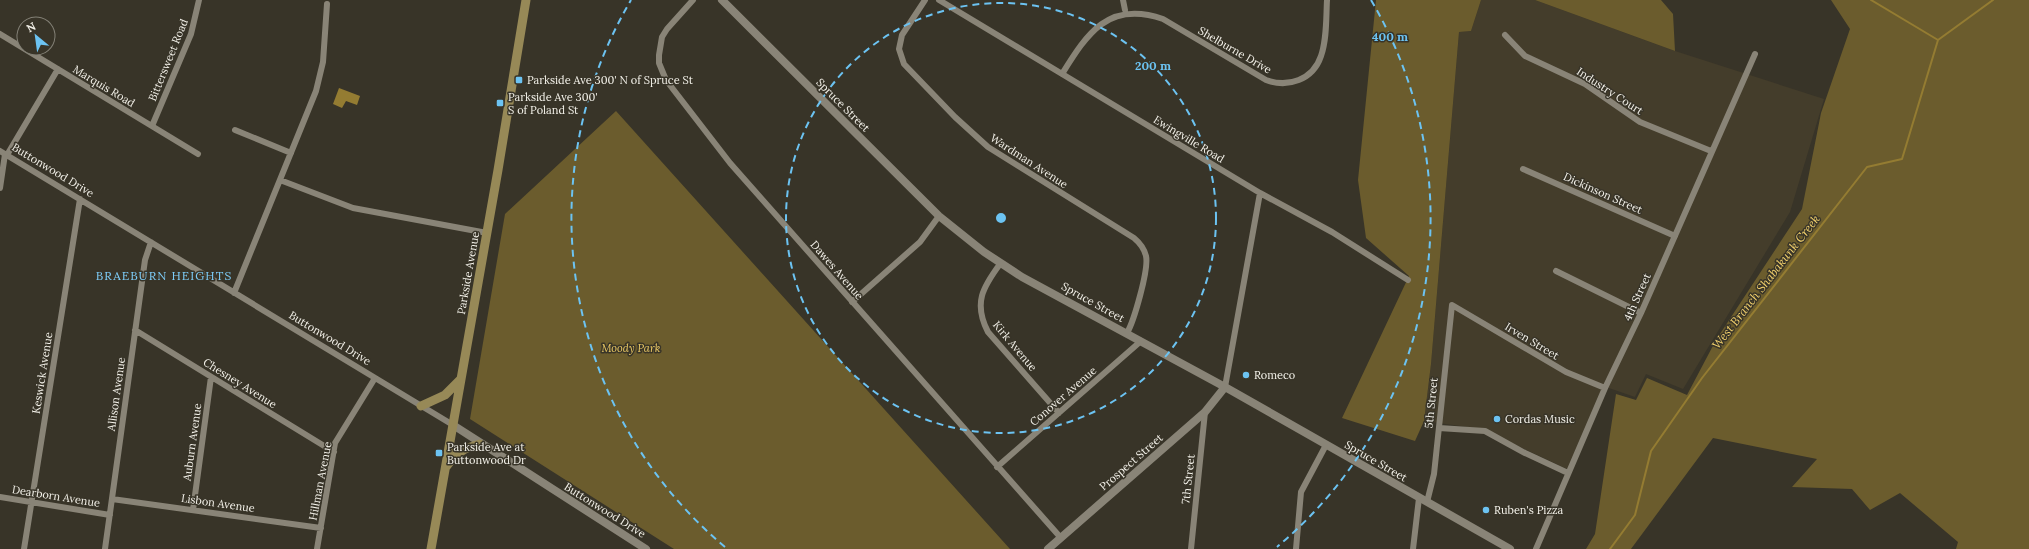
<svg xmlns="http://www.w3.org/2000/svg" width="2029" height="549" font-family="Lora,serif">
  <rect width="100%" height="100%" fill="#383428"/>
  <!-- built -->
  <path fill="#443d2b" d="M1481 0H1535L1675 51 1824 99 1790 212 1683 389 1646 374 1635 397 1606 387 1569 470 1482 429 1424 421 1431 364 1459 32 1471 31Z"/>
  <!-- green -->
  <path fill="#6b5c2d" d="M1376 0H1481L1471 31 1459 32 1431 364 1424 421 1415 441 1342 418 1409 276 1366 238 1358 180Z
    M1535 0H1661L1673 14 1675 51Z
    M1831 0H2029V549H1956L1958 542 1900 493 1870 510 1852 489 1792 487 1817 459 1713 438 1631 549H1586L1595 534 1616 394 1636 400 1647 378 1687 395 1716 340 1802 209 1821 113 1850 29Z
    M616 111 1010 549H674L470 419 505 214Z"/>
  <!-- water -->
  <path fill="#947c32" d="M339 88 360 96 357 105 346 101 342 108 333 104Z"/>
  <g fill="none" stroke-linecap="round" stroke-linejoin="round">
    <!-- stream -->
    <path stroke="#947c32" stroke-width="2" d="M1871 0 1938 40
      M1938 40 1993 0
      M1610 549 1635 515 1651 451 1702 378 1867 167 1902 159 1938 40"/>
    <!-- minor -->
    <path stroke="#898477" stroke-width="6" d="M693 0 667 29 662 37 659 55V63L666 80 730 163 1061 538
      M925 0 902 35 899 49 904 64 955 117 988 147 1134 238C1140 243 1144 248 1146 256 1149 269 1134 321 1127 333
      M939 0 1260 193 1332 232 1408 280
      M1123 0 1125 10
      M0 34 198 154
      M1505 35 1525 56 1585 84 1640 122 1711 151
      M1062 74C1087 34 1108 0 1163 19L1266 80C1288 88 1313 80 1321 56 1327 39 1326 18 1327 0
      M152 126 191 34 199 0
      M235 130 291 153
      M0 151 453 425
      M7 155 58 69
      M1523 169 1675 236
      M280 180 353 208 487 233
      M0 188 5 154
      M1000 264C983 287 973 303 988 332L1059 413
      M1556 271 1641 313
      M234 293 316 91 323 62 327 4
      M852 302 920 242 939 216
      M135 330 334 452
      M1225 387 1260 193
      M1439 428 1485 431 1525 453 1568 473
      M997 467 1141 341
      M0 497 110 515
      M112 499 321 528
      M1427 502 1434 474 1452 305 1566 372 1605 388
      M193 510 211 377
      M24 549 80 199
      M105 549 145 260 151 242
      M317 549 335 443 375 378
      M1191 549 1205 412
      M1296 549 1301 492 1326 445
      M1413 549 1419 498
      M1536 549 1605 388 1641 313 1755 54"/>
    <!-- tertiary -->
    <path stroke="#898477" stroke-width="8" d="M722 0 939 216 984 252 1022 277 1225 387 1510 549
      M453 425 646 549
      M1048 549 1205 412 1225 387"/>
    <!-- secondary -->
    <path stroke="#978957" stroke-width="9" d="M421 406 445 395 461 379
      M446 467C456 453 464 448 480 444
      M431 549 498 170 526 0"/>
  </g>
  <!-- distance rings -->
  <g fill="none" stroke="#6cc3f2" stroke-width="2" stroke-dasharray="7 5">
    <circle cx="1001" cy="218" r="215"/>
    <path d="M725 547A429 429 0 0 1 631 0M1371 0A429 429 0 0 1 1277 547"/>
  </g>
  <!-- markers -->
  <g fill="#6cc3f2" stroke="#383428" stroke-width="1.5">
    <rect x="515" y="76" width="8" height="8" rx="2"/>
    <rect x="496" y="99" width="8" height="8" rx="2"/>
    <circle cx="1246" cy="375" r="4"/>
    <circle cx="1497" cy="419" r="4"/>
    <rect x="435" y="449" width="8" height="8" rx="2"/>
    <circle cx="1486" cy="510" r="4"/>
  </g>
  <g text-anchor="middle" stroke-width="3" stroke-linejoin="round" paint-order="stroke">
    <!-- street labels -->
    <g font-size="11" fill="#f4f2ea" stroke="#383428">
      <text transform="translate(1235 50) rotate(30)" y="4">Shelburne Drive</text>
      <text transform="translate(168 60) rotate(-68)" y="4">Bittersweet Road</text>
      <text transform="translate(104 86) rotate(31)" y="4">Marquis Road</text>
      <text transform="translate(1610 91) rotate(33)" y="4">Industry Court</text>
      <text transform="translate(843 105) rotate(45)" y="4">Spruce Street</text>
      <text transform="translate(1189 139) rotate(31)" y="4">Ewingville Road</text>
      <text transform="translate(1029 161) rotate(33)" y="4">Wardman Avenue</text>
      <text transform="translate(53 170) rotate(31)" y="4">Buttonwood Drive</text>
      <text transform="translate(1603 193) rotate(24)" y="4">Dickinson Street</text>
      <text transform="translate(837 270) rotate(49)" y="4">Dawes Avenue</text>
      <text transform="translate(468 273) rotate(-80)" y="4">Parkside Avenue</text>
      <text transform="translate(1637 297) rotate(-66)" y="4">4th Street</text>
      <text transform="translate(1093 302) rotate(29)" y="4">Spruce Street</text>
      <text transform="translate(330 338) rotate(31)" y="4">Buttonwood Drive</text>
      <text transform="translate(1532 341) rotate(31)" y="4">Irven Street</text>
      <text transform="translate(1015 346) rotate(50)" y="4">Kirk Avenue</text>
      <text transform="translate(42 373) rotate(-81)" y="4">Keswick Avenue</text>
      <text transform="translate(240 383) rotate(32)" y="4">Chesney Avenue</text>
      <text transform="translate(116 394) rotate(-82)" y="4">Allison Avenue</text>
      <text transform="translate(1063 396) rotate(-41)" y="4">Conover Avenue</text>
      <text transform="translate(1431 403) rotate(-84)" y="4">5th Street</text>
      <text transform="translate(192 442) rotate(-82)" y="4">Auburn Avenue</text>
      <text transform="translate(1376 461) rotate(30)" y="4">Spruce Street</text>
      <text transform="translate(1131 462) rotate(-41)" y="4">Prospect Street</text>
      <text transform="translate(1188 479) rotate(-84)" y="4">7th Street</text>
      <text transform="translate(320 481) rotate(-79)" y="4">Hillman Avenue</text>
      <text transform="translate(56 496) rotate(9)" y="4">Dearborn Avenue</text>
      <text transform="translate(218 503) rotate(8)" y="4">Lisbon Avenue</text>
      <text transform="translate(605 510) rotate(32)" y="4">Buttonwood Drive</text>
    </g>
    <!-- poi labels -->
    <g font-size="11" fill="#f4f2ea" stroke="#383428" text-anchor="start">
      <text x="527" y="84">Parkside Ave 300' N of Spruce St</text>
      <text x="508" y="101">Parkside Ave 300'<tspan x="508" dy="13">S of Poland St</tspan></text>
      <text x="1254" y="379">Romeco</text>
      <text x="1505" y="423">Cordas Music</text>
      <text x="447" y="451">Parkside Ave at<tspan x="447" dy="13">Buttonwood Dr</tspan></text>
      <text x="1494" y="514">Ruben's Pizza</text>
    </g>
    <!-- park labels -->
    <g font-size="11" font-style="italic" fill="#ecca64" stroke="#383428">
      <text x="631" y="352">Moody Park</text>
    </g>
    <!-- neighbourhood labels -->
    <g font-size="12" letter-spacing="1" fill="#7ecdf9" stroke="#383428">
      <text x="164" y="280">BRAEBURN HEIGHTS</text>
    </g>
    <!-- water labels -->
    <g font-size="12" font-style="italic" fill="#f5d36d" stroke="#383428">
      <text transform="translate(1766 282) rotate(-52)" y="4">West Branch Shabakunk Creek</text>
    </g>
  </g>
  <circle cx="1001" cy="218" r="6" fill="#6cc3f2" stroke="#383428" stroke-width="2"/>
  <g font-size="12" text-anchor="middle" font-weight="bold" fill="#6cc3f2" stroke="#383428" stroke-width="3" stroke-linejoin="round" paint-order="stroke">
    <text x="1390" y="41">400 m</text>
    <text x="1153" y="70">200 m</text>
  </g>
  <!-- north arrow -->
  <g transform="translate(36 36) rotate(331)"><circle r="19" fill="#383428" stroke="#838076"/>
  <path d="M0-3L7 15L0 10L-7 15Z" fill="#6cc3f2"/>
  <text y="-6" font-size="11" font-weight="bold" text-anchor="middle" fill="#f4f2ea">N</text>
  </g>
</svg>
